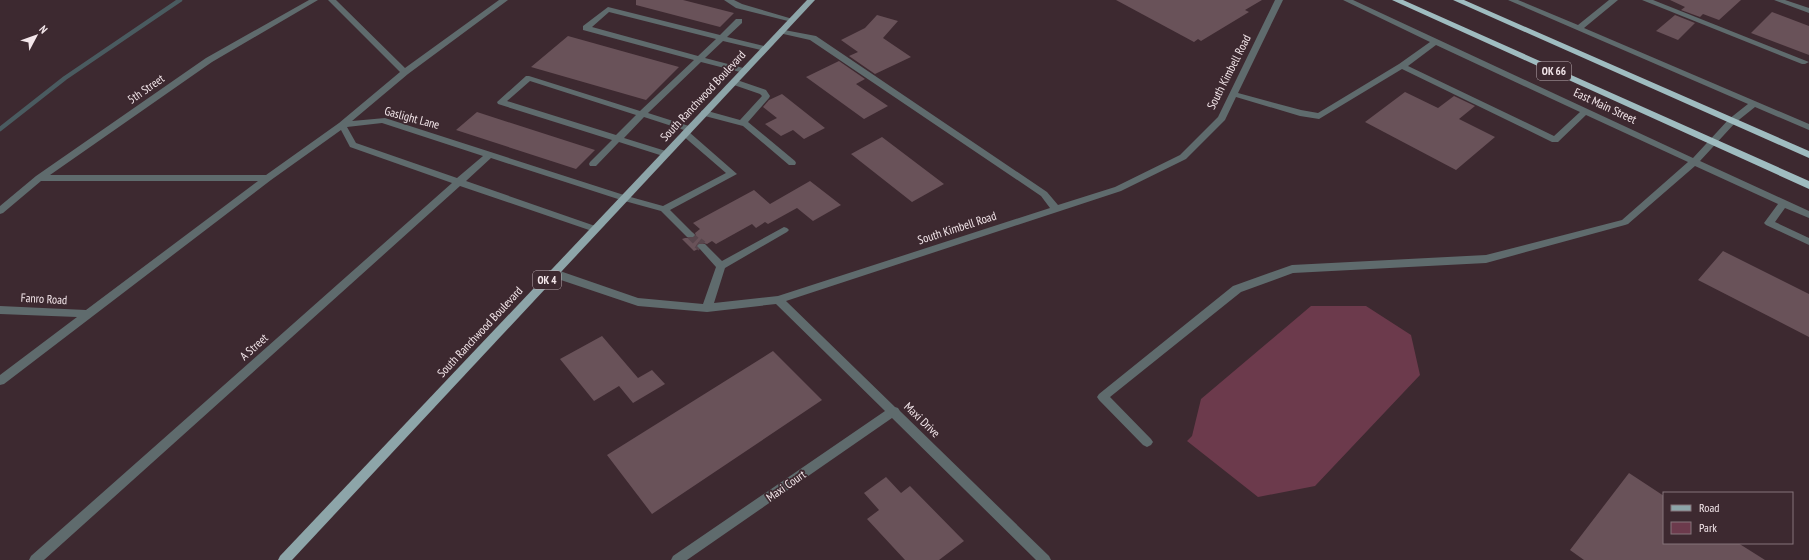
<svg xmlns="http://www.w3.org/2000/svg" width="1809" height="560" font-family="'PT Sans Narrow',sans-serif">
  <rect width="100%" height="100%" fill="#3d2930"/>
  <!-- green -->
  <path fill="#6c3a4c" d="M1311 306H1366L1411 335 1420 375 1315 486 1258 497 1187 441 1192 436 1201 399Z"/>
  <g fill="none" stroke-linecap="round" stroke-linejoin="round">
    <!-- stream -->
    <path stroke="#4a5b60" stroke-width="4.5" d="M0 129 65 78 180 0"/>
  </g>
  <!-- building -->
  <path fill="#695259" d="M636 0H683L734 13 720 27 636 5Z
    M1116 0H1262L1245 10 1249 12 1201 41 1198 39 1194 42Z
    M1670 0H1741L1719 20 1703 14 1700 17 1681 10 1685 7Z
    M1772 12 1809 26V55L1751 33Z
    M877 15 898 21 883 38 911 57 875 74 849 56 858 52 841 40 865 28Z
    M1675 15 1695 23 1678 40 1656 31Z
    M568 36 679 67 646 100 531 67Z
    M839 61 865 79 856 84 888 106 864 119 806 77Z
    M1405 92 1438 108 1454 96 1475 106 1459 119 1495 137 1456 170 1365 122Z
    M782 94 825 128 804 139 793 130 781 136 765 124 777 118 763 107 769 100Z
    M477 112 595 150 576 169 456 130Z
    M882 137 944 184 912 202 851 154Z
    M810 181 841 205 813 221 797 208 768 224 765 222 756 228 752 224 716 244 712 241 707 244 699 242 696 246 698 249 694 251 682 239 685 238H693L696 236 695 233 700 229 693 223 754 190 770 204Z
    M1723 251 1809 294V337L1698 280Z
    M602 336 638 378 652 370 665 384 633 403 619 386 594 401 560 359Z
    M773 351 822 400 652 514 607 455Z
    M1629 473 1664 496V543H1738L1765 560H1584L1570 550Z
    M886 477 901 493 910 486 964 541 939 560H905L867 519 879 510 864 493Z"/>
  <g fill="none" stroke-linecap="round" stroke-linejoin="round">
    <!-- minor-tunnel-far1 -->
    <path stroke="#58454c" stroke-width="8" stroke-dasharray="8 4" stroke-linecap="butt" d="M690 235 699 244"/>
    <!-- minor-tunnel -->
    <path stroke="#58454c" stroke-width="11" stroke-dasharray="11 5.5" stroke-linecap="butt" d="M698 243 702 246"/>
    <!-- minor -->
    <path fill="#5f6b6d" fill-rule="evenodd" d="M309 0H318L212 62 50 175H266L339 123 400 72 328 0H336L405 68 499 0H508L408 74 352 121 385 118 627 196 663 206 726 173 682 135 681 133 684 130 644 117 624 138 669 152 670 154 669 156H663L619 142 596 166H590L589 164 590 162 612 140 498 104 497 102 526 76H529L640 111 694 60 583 30V26L608 7 720 35 736 19H742V23L727 37 768 47 769 49 765 51 723 41 705 58 747 69V73H744L701 62 648 113 692 127 693 129 692 131 689 132 737 174 670 210 695 235 693 237H687L661 211 621 200 491 158 466 181 598 227 600 229 598 231H592L460 186 44 560H29L31 556 452 183 350 147 341 130 271 180 4 384 0 385V375L77 317 0 314V306L86 310 258 181H41L3 213 0 214V206L36 176 206 58ZM609 12 716 39 698 56 592 27ZM530 81 636 115 616 135 507 101ZM382 123 483 156 457 178 356 143 347 127Z
      M724 0H734L742 4 796 20 792 22 736 8Z
      M1275 0H1283L1238 93 1301 110 1318 113 1399 64 1430 42 1343 0H1353L1693 158 1729 119 1748 104 1508 0H1518L1578 25 1609 0H1618L1584 28 1809 124V130L1755 107 1735 123 1700 161 1809 211V218L1785 208 1775 222 1809 238V245L1766 225 1764 223 1778 204 1695 166 1628 224 1625 225 1486 263 1293 273 1241 292 1110 397 1151 439 1153 442 1151 445 1147 447 1143 445 1099 400 1097 397 1099 394 1233 286 1292 265 1486 255 1622 220 1688 162 1586 115 1558 142H1552L1402 69 1319 119 1300 116 1236 97 1225 120 1186 159 1121 191 786 301 895 407 898 408 900 411 1049 556 1051 560H1036L892 418 687 560H671L673 556 885 411 776 304 707 312 638 306 549 276 548 273 549 270H557L638 298 703 304 716 267 699 248 697 246 699 244H705L722 261 784 227 787 228 789 230 787 232 725 268 714 303 778 296 1050 208 1041 196 810 40 779 33V29L816 36 1047 192 1058 205 1115 187 1180 155 1218 117ZM1436 45 1580 112 1554 136 1408 66Z
      M1642 0H1653L1809 62 1805 64H1802Z
      M1774 0H1785L1809 8V13Z
      M731 80H737L766 90 770 96 769 98 748 122 795 161 796 163 795 165H789L743 126 701 115V111L704 110 740 120 762 96 760 94 731 84Z"/>
    <!-- major -->
    <path fill="#8da5a9" fill-rule="evenodd" d="M807 0H815L292 560H278L280 556Z"/>
    <!-- highway -->
    <path fill="#9fbcc0" fill-rule="evenodd" d="M1392 0H1403L1809 181V189Z
      M1453 0H1464L1809 151V158Z"/>
  </g>
  <g text-anchor="middle" stroke-width="3.5" stroke-linejoin="round" paint-order="stroke">
    <!-- shield labels -->
    <g fill="#3d2930" stroke="#bcadb2" stroke-width="1">
      <rect x="1537" y="62" width="34" height="18" rx="3"/>
      <rect x="533" y="271" width="28" height="18" rx="3"/>
    </g>
    <g font-size="11" font-weight="bold" fill="#f3e6ea">
      <text x="1554" y="75">OK 66</text>
      <text x="547" y="284">OK 4</text>
    </g>
    <!-- street labels -->
    <g font-size="12" fill="#f3e6ea" stroke="#3d2930">
      <text transform="translate(1229 72) rotate(-63)" y="4">South Kimbell Road</text>
      <text transform="translate(146 89) rotate(-35)" y="4">5th Street</text>
      <text transform="translate(703 96) rotate(-47)" y="4">South Ranchwood Boulevard</text>
      <text transform="translate(1605 106) rotate(25)" y="4">East Main Street</text>
      <text transform="translate(412 118) rotate(15)" y="4">Gaslight Lane</text>
      <text transform="translate(957 228) rotate(-18)" y="4">South Kimbell Road</text>
      <text transform="translate(44 299) rotate(3)" y="4">Fanro Road</text>
      <text transform="translate(480 332) rotate(-47)" y="4">South Ranchwood Boulevard</text>
      <text transform="translate(254 347) rotate(-42)" y="4">A Street</text>
      <text transform="translate(922 420) rotate(44)" y="4">Maxi Drive</text>
      <text transform="translate(786 486) rotate(-35)" y="4">Maxi Court</text>
    </g>
  </g>
  <!-- legend -->
  <rect x="1663" y="492" width="130" height="52" fill="#3d2930" stroke="#86757a"/>
  <rect x="1671" y="505" width="20" height="6" fill="#8da5a9" stroke="#86757a"/>
  <text x="1699" y="512" font-size="12" fill="#f3e6ea">Road</text>
  <rect x="1671" y="522" width="20" height="12" fill="#6c3a4c" stroke="#86757a"/>
  <text x="1699" y="532" font-size="12" fill="#f3e6ea">Park</text>
  <!-- north arrow -->
  <g transform="translate(36 36) rotate(49)" stroke="#3d2930" stroke-width="3" paint-order="stroke">
  <path d="M0-3L7 15L0 10L-7 15Z" fill="#f3e6ea"/>
  <text y="-6" font-size="11" font-weight="bold" text-anchor="middle" fill="#f3e6ea">N</text>
  </g>
</svg>
